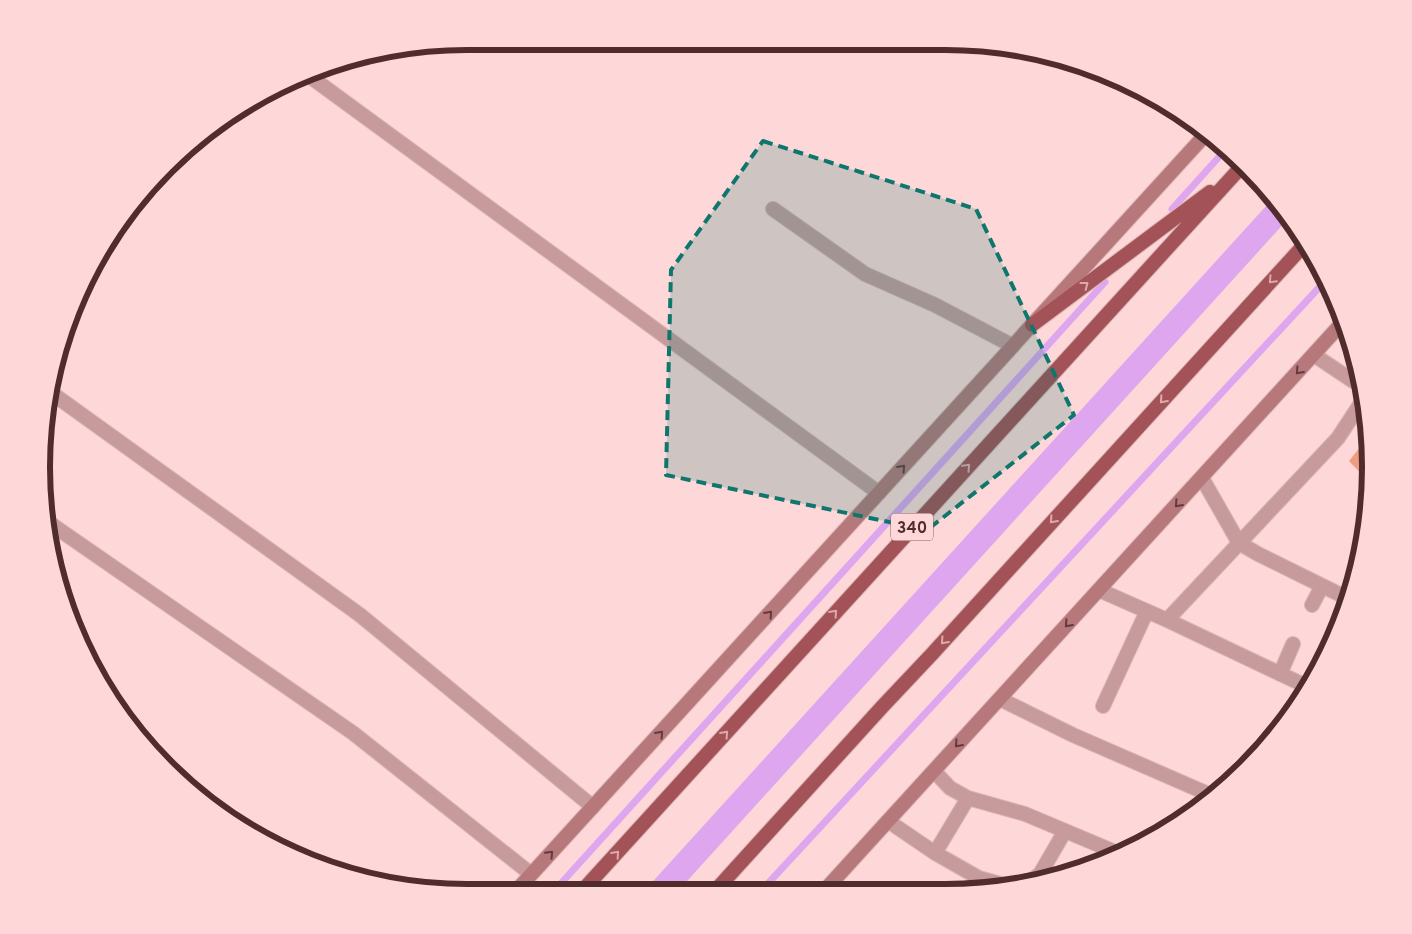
<svg xmlns="http://www.w3.org/2000/svg" width="1412" height="934" font-family="Overpass,sans-serif">
  <rect width="100%" height="100%" fill="#fed8d8"/>
  <g fill="none" stroke-linecap="round" stroke-linejoin="round">
    <!-- stream -->
    <path stroke="#dda6ef" stroke-width="7" d="M1172 209 1227 148
      M555 890 1105 282
      M761 891 1327 279"/>
    <!-- canal -->
    <path stroke="#dda6ef" stroke-width="25" d="M662 890 1282 207"/>
  </g>
  <!-- building -->
  <path fill="#ef9c83" d="M1369 436 1370 439 1368 481 1349 461Z"/>
  <g fill="none" stroke-linecap="round" stroke-linejoin="round">
    <defs>
      <path id="service" d="M773 209 865 274 935 305 1013 346
        M1314 355 1353 381 1361 383
        M1202 478 1239 543 1258 554 1349 599
        M51 524 353 733 531 874
        M1099 590 1167 620 1308 687
        M1312 605 1322 586
        M1167 620 1338 438 1363 400
        M1280 674 1293 644
        M1000 699 1073 735 1213 796
        M1103 706 1147 611
        M934 771 950 788 968 798 1025 814 1120 854
        M888 821 935 853 979 878 1008 886
        M935 853 968 798
        M1028 883 1040 874 1065 831"/>
      <path id="minor" d="M308 75 879 493
        M53 394 360 615 593 807"/>
      <path id="secondary" d="M517 890 1206 134
        M824 891 1343 322"/>
      <path id="trunk" d="M1032 325 1210 192
        M583 890 1243 165
        M715 891 882 707 932 654 1305 244"/>
    </defs>
    <!-- service casing -->
    <use href="#service" stroke="#dbb6b6" stroke-width="16"/>
    <!-- minor casing -->
    <use href="#minor" stroke="#dbb6b6" stroke-width="16"/>
    <!-- secondary casing -->
    <use href="#secondary" stroke="#dbb6b6" stroke-width="16"/>
    <!-- trunk casing -->
    <use href="#trunk" stroke="#dbb6b6" stroke-width="16"/>
    <!-- service -->
    <use href="#service" stroke="#c79b9c" stroke-width="14"/>
    <!-- minor -->
    <use href="#minor" stroke="#c79b9c" stroke-width="14"/>
    <!-- secondary -->
    <use href="#secondary" stroke="#b6787a" stroke-width="14"/>
    <!-- trunk -->
    <use href="#trunk" stroke="#a35258" stroke-width="14"/>
  </g>
  <!-- one-way arrows -->
  <defs><path id="oneway-chevron" d="M-2-3.5L2.5 0L-2 3.5" fill="none" stroke-width="1.6" stroke-linecap="round" stroke-linejoin="round" transform="scale(1.25)"/></defs>
  <g stroke="#dea9ab">
    <use href="#oneway-chevron" transform="translate(1272 280) rotate(133)"/>
    <use href="#oneway-chevron" transform="translate(1085 285) rotate(-37)"/>
    <use href="#oneway-chevron" transform="translate(1163 400) rotate(132)"/>
    <use href="#oneway-chevron" transform="translate(967 467) rotate(-47)"/>
    <use href="#oneway-chevron" transform="translate(1053 520) rotate(132)"/>
    <use href="#oneway-chevron" transform="translate(834 613) rotate(-48)"/>
    <use href="#oneway-chevron" transform="translate(944 641) rotate(132)"/>
    <use href="#oneway-chevron" transform="translate(725 734) rotate(-48)"/>
    <use href="#oneway-chevron" transform="translate(616 854) rotate(-48)"/>
  </g>
  <g stroke="#643b3c">
    <use href="#oneway-chevron" transform="translate(1299 371) rotate(132)"/>
    <use href="#oneway-chevron" transform="translate(902 468) rotate(-48)"/>
    <use href="#oneway-chevron" transform="translate(1178 504) rotate(132)"/>
    <use href="#oneway-chevron" transform="translate(769 614) rotate(-48)"/>
    <use href="#oneway-chevron" transform="translate(1068 624) rotate(132)"/>
    <use href="#oneway-chevron" transform="translate(660 734) rotate(-48)"/>
    <use href="#oneway-chevron" transform="translate(958 744) rotate(132)"/>
    <use href="#oneway-chevron" transform="translate(550 854) rotate(-47)"/>
  </g>
  <!-- marked area -->
  <path fill="#0f766e" fill-opacity="0.2" stroke="#0f766e" stroke-width="4" stroke-dasharray="10 6" stroke-linejoin="round" d="M763 141 976 209 1074 415 927 530 666 475 671 270Z"/>
  <g text-anchor="middle" stroke-width="5" stroke-linejoin="round" paint-order="stroke">
    <!-- shield labels -->
    <rect fill="#fed8d8" stroke="#846060" stroke-width="1" x="891" y="513.5" width="42" height="27" rx="4"/>
    <g font-size="16" font-weight="bold" fill="#502c2d">
      <text x="912" y="533">340</text>
    </g>
  </g>
  <!-- crop -->
  <path d="M0 0H1412V934H0ZM467 50H945A417 417 0 0 1 1362 467V467A417 417 0 0 1 945 884H467A417 417 0 0 1 50 467V467A417 417 0 0 1 467 50Z" fill="#fed8d8" fill-rule="evenodd"/>
  <path fill="none" stroke="#502c2d" stroke-width="6" d="M467 50H945A417 417 0 0 1 1362 467V467A417 417 0 0 1 945 884H467A417 417 0 0 1 50 467V467A417 417 0 0 1 467 50Z"/>
</svg>
